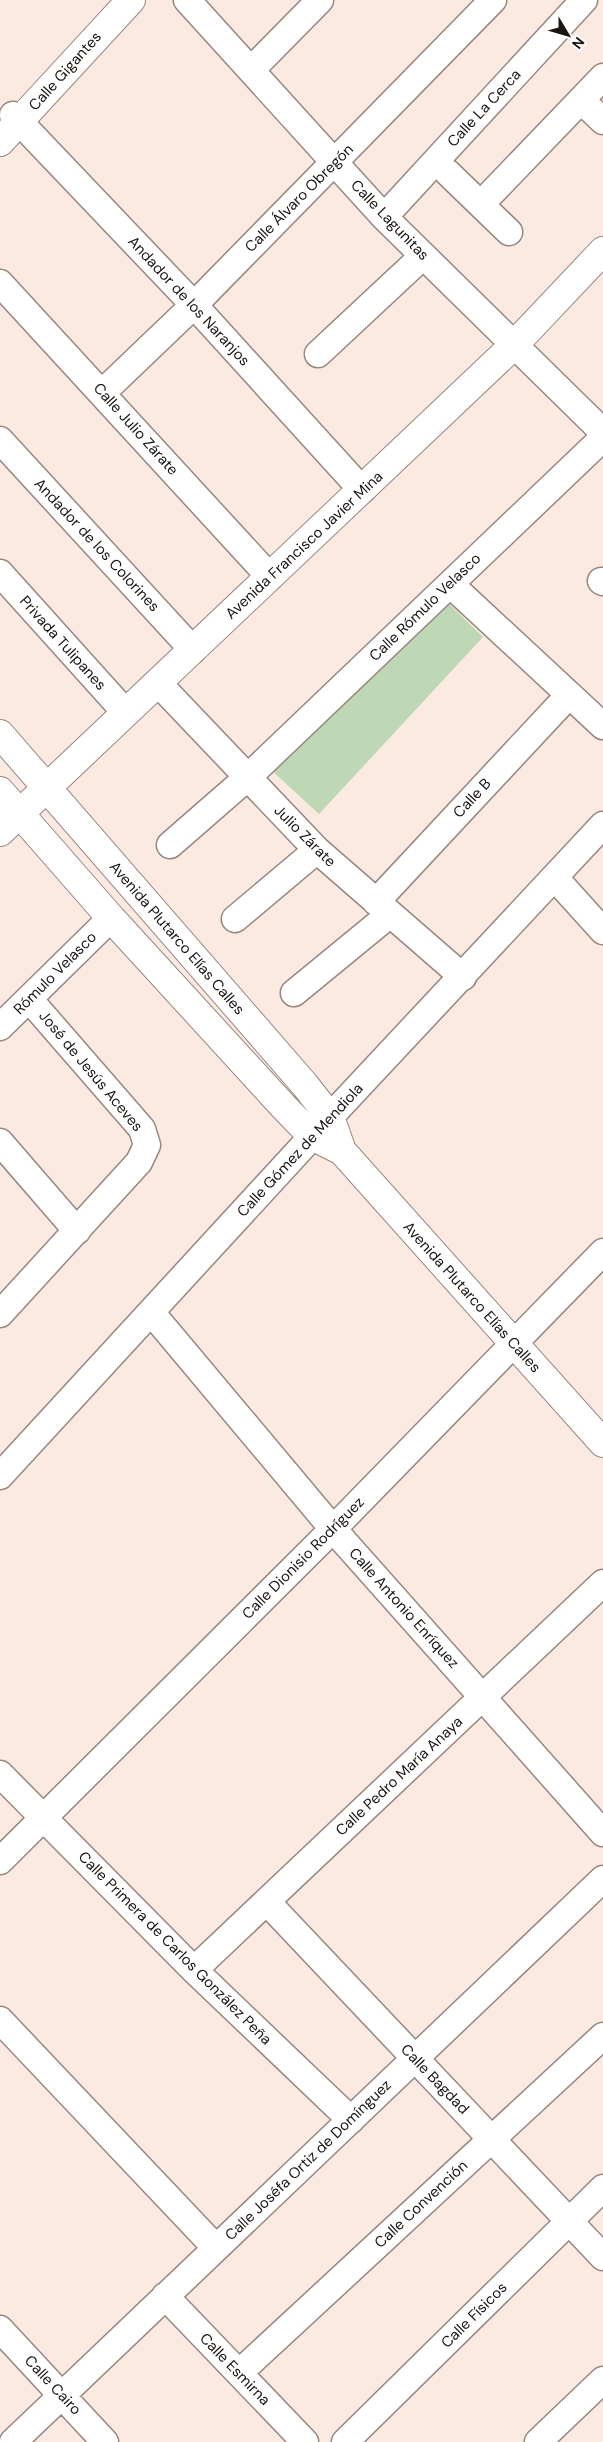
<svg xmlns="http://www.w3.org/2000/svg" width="603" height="2442" font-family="'DM Sans',sans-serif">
  <rect width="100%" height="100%" fill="#fbeae2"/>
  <!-- green -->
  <path fill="#bed8b5" d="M445 600 483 637 319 814 269 768Z"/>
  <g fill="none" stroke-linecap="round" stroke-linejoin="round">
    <defs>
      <path id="minor" d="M187 0 384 217 603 432
        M251 70 320 0
        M581 100 603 121
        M13 115 194 305 362 490
        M448 173 509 232
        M481 204 603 77
        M384 217 584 0
        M0 283 270 577
        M318 354 423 256
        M102 393 194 305 493 0
        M0 440 193 650
        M0 573 126 713
        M601 581 603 582
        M450 584 603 726
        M158 683 317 850 463 977
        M170 845 248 777 603 438
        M555 878 603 931
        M376 902 569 695
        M235 919 317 850
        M294 993 389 915
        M0 1027 111 918
        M0 1142 77 1231
        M151 1312 333 1529 603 1833
        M0 1314 139 1162 147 1145 142 1129 29 999
        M0 1476 330 1117 603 825
        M0 1774 194 1970 351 2120
        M0 1861 333 1529 603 1252
        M267 1902 603 2257
        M194 1970 603 1583
        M0 2020 216 2248
        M165 2296 305 2442
        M0 2329 105 2442
        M239 2373 603 2036
        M13 2442 603 1879
        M345 2442 603 2188
        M538 2442 603 2380"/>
      <path id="major" d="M0 142 131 0
        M0 734 305 1085 330 1117 342 1151
        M0 791 111 918 283 1106 312 1136 342 1151 603 1443
        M0 832 514 345 603 251"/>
    </defs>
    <!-- minor casing -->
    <use href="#minor" stroke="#96877f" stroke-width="29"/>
    <!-- major casing -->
    <use href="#major" stroke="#96877f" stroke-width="30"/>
    <!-- minor -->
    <use href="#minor" stroke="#fff" stroke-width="26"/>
    <!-- major -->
    <use href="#major" stroke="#fff" stroke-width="28"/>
  </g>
  <g text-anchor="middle" stroke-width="5" stroke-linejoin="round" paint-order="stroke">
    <!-- street labels -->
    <g font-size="15" fill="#1a1411" stroke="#fff">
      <text transform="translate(65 71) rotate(-48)" y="5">Calle Gigantes</text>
      <text transform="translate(484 108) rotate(-47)" y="5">Calle La Cerca</text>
      <text transform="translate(299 198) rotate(-45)" y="5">Calle Álvaro Obregón</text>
      <text transform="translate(390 220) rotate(46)" y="5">Calle Lagunitas</text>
      <text transform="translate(189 301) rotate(47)" y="5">Andador de los Naranjos</text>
      <text transform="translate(136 429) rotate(48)" y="5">Calle Julio Zárate</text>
      <text transform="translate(97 545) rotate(47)" y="5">Andador de los Colorines</text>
      <text transform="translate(304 545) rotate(-43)" y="5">Avenida Francisco Javier Mina</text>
      <text transform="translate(425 607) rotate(-44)" y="5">Calle Rómulo Velasco</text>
      <text transform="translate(63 643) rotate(48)" y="5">Privada Tulipanes</text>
      <text transform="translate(472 798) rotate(-47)" y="5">Calle B</text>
      <text transform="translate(305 836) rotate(45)" y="5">Julio Zárate</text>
      <text transform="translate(177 938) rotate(49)" y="5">Avenida Plutarco Elías Calles</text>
      <text transform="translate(55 973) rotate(-45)" y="5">Rómulo Velasco</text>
      <text transform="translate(91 1071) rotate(50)" y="5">José de Jesús Aceves</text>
      <text transform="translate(300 1150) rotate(-47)" y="5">Calle Gómez de Mendiola</text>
      <text transform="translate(472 1297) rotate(48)" y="5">Avenida Plutarco Elías Calles</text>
      <text transform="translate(303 1558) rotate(-45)" y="5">Calle Dionisio Rodríguez</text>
      <text transform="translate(404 1608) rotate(48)" y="5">Calle Antonio Enríquez</text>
      <text transform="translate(399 1776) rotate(-43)" y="5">Calle Pedro María Anaya</text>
      <text transform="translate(175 1948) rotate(45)" y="5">Calle Primera de Carlos González Peña</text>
      <text transform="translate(435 2079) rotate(46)" y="5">Calle Bagdad</text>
      <text transform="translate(308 2160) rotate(-44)" y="5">Calle Joséfa Ortiz de Domínguez</text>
      <text transform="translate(421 2204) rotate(-43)" y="5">Calle Convención</text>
      <text transform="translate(474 2315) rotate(-45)" y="5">Calle Físicos</text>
      <text transform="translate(235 2369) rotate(46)" y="5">Calle Esmirna</text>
      <text transform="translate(53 2385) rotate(47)" y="5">Calle Cairo</text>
    </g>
  </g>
  <!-- north arrow -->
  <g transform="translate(568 35) rotate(128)" stroke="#ffffff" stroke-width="4" paint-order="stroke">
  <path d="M0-4L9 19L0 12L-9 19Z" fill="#1a1411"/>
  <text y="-8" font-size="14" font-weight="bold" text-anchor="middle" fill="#1a1411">N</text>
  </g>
</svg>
